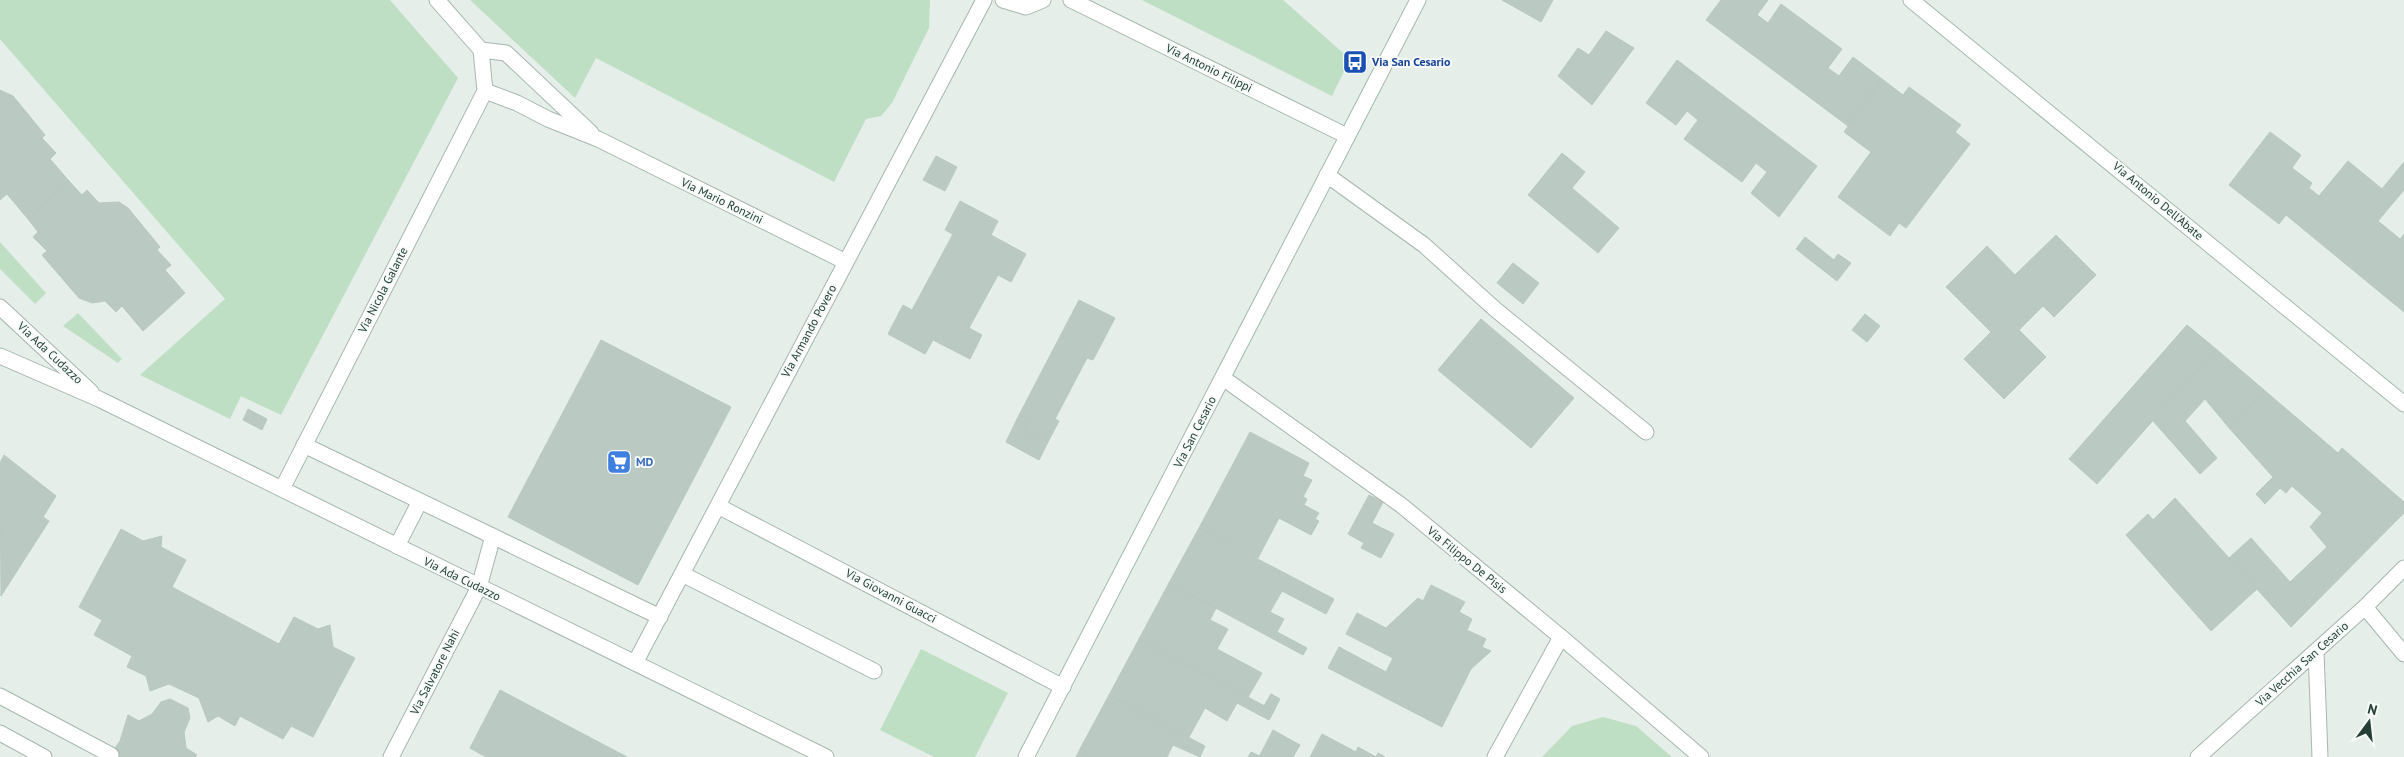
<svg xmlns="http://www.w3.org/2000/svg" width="2404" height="757" font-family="'PT Sans',sans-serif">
  <rect width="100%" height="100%" fill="#e5eee9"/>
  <!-- green -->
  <path fill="#bfdfc4" d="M0 0H390L458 78 281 415 241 396 230 419 140 375 225 299 0 39Z
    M470 0H930L929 28 892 103 881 116 866 119 834 182 596 58 575 98Z
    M1142 0H1283L1350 59 1332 96Z
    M0 242 46 293 35 304 0 269Z
    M78 313 122 359 118 363 63 326Z
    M921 649 1008 693 975 757H934L880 730Z
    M1603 717 1636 726 1672 757H1542L1572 726Z"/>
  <!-- building -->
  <path fill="#bac9c2" stroke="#b8c8c0" d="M1502 0H1553L1541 22Z
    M1721 0H1768L1757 15 1768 23 1781 4 1842 49 1828 68 1839 76 1853 57 1882 79 1848 126 1706 20Z
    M1606 31 1634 48 1592 105 1558 76 1578 48 1589 55Z
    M1677 60 1817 166 1779 217 1751 193 1767 172 1756 163 1742 182 1684 139 1698 120 1687 111 1676 125 1646 103Z
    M1882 79 1903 95 1909 87 1961 125 1955 132 1970 144 1906 228 1899 223 1890 236 1838 197 1871 152 1844 132Z
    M0 90 13 96 45 135 42 138 56 153 50 159 69 181 28 219 7 194 0 200Z
    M2270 132 2301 155 2292 168 2312 183 2309 188 2319 196 2348 161 2382 189 2404 162V190L2378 221 2400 239 2404 234V312L2286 215 2279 224 2229 185Z
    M1562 153 1585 172 1572 188 1619 228 1598 253 1528 195Z
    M936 156 957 167 945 191 923 180Z
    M69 181 82 195 87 190 99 203 119 202 128 208 160 247 157 250 171 265 165 270 185 293 143 331 122 306 116 312 105 301 92 303 79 298 42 255 47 251 33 237 38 232 28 219Z
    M960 201 998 221 991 235 1026 254 1011 282 998 275 969 328 982 335 970 359 933 340 925 354 888 334 903 305 912 310 953 234 945 230Z
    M2056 235 2096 275 2054 317 2043 306 2019 330 2046 357 2004 399 1964 359 1991 332 1946 287 1987 246 2015 275Z
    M1805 237 1834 260 1838 254 1851 263 1837 281 1796 249Z
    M1513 263 1539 283 1523 304 1497 283Z
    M1079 300 1115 318 1093 360 1087 358 1055 419 1059 421 1048 442 1025 430 1028 424 1017 419Z
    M1865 314 1880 326 1867 342 1852 330Z
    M1481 319 1574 398 1531 448 1438 370Z
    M2187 325 2216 349 2097 484 2069 459Z
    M601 340 731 407 638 585 508 517Z
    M2216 349 2264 390 2230 429 2205 399 2185 421 2217 458 2200 474 2153 421Z
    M2264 390 2338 453 2342 448 2404 502V513L2291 627 2229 558 2251 538 2290 582 2327 547 2310 527 2322 513 2292 486 2286 493 2280 488 2265 504 2256 494 2273 477 2230 429Z
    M248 409 267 419 262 430 243 420Z
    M1017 419 1028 424 1025 430 1048 442 1039 460 1006 442Z
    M1250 432 1309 463 1303 476 1312 480 1303 497 1307 499 1304 505 1319 513 1315 519 1319 521 1311 535 1279 518 1258 558 1199 528Z
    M4 455 56 496 43 517 49 521 1 596 0 463Z
    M1369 495 1383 502 1372 523 1394 534 1381 558 1361 548 1364 543 1348 534Z
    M2175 498 2257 589 2211 631 2126 535 2148 514 2153 520Z
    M1199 528 1334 599 1326 614 1282 591 1270 612 1284 619 1277 632 1307 648 1303 655 1169 583Z
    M121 529 143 541 162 536 161 547 186 560 172 587 279 644 294 617 318 629 330 625 333 647 355 658 313 737 291 726 283 739 240 716 235 726 218 716 208 722 199 698 169 684 150 691 146 676 127 667 132 656 94 635 102 620 79 607Z
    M1169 583 1216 608 1210 620 1228 629 1217 649 1262 673 1248 697 1139 639Z
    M1431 585 1465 602 1459 612 1472 619 1467 630 1486 639 1482 647 1491 651 1471 669 1442 727 1328 668 1339 647 1386 672 1393 658 1346 634 1357 613 1386 628 1418 598 1423 601Z
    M1139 639 1274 711 1269 720 1237 703 1227 721 1205 708 1189 737 1109 695Z
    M500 690 627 757H486L470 748Z
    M1271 694 1280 699 1274 711 1264 706Z
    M1109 695 1205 746 1200 757 1173 745 1167 757H1094L1080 749Z
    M170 699 188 708 190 718 184 732 186 748 197 755 195 757H109L120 741 128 715 139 721 152 714 161 702Z
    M1273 730 1300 745 1293 757H1259Z
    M1322 734 1356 752 1358 747 1376 757 1378 753 1385 757H1310Z
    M1080 749 1094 757H1076Z
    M1251 752 1260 756 1259 757H1248Z"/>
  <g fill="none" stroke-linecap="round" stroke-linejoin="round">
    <defs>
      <path id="service" d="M1327 175 1424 245 1496 310 1646 432
        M304 445 660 617
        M397 546 420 501
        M682 574 874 671
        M479 587 493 536"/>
      <path id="minor" d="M437 0 481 50 485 91 517 103 548 119 598 139 846 262
        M1003 0 1026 7 1043 0
        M1071 0 1347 136
        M481 50 506 53 591 133
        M0 307 91 392
        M0 356 99 399 826 757
        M1223 378 1401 505 1561 637 1701 757
        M282 489 485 91
        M718 506 1063 687
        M2365 607 2404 654
        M2316 651 2320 757
        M635 663 984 0
        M0 696 111 755
        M0 733 44 757
        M391 757 479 587
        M1495 757 1561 637
        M2198 757 2365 607 2404 568"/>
      <path id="secondary" d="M1911 0 2404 404
        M1026 757 1418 0"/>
    </defs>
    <!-- service casing -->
    <use href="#service" stroke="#a7b6b0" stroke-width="17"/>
    <!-- minor casing -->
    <use href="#minor" stroke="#a7b6b0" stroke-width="17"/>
    <!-- secondary casing -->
    <use href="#secondary" stroke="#a4bab0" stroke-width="17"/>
    <!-- service -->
    <use href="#service" stroke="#fff" stroke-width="15"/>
    <!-- minor -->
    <use href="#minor" stroke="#fff" stroke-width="15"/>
    <!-- secondary -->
    <use href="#secondary" stroke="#fff" stroke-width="15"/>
  </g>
  <!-- icons -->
  <defs>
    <symbol id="bus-square" viewBox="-11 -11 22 22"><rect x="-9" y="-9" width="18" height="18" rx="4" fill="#1a4fb4" stroke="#f6faf8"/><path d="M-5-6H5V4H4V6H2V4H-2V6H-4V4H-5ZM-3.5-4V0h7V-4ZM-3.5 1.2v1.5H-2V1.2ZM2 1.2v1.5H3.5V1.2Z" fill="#fff"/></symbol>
    <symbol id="supermarket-square" viewBox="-11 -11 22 22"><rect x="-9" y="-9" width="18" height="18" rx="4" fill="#3f7fe0" stroke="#f6faf8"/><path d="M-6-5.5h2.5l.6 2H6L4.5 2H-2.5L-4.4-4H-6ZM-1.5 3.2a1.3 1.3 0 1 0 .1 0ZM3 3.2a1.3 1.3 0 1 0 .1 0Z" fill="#fff"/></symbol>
  </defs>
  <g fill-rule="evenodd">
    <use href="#bus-square" x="1341" y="48" width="28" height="28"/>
    <use href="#supermarket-square" x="605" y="448" width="28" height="28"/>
  </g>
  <g text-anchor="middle" stroke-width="4" stroke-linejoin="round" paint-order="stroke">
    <!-- transit labels -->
    <g font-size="12" font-weight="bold" fill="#164399" stroke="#f6faf8" text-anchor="start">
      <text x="1372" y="66">Via San Cesario</text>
    </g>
    <!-- street labels -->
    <g font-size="12" fill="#244036" stroke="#f6faf8">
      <text transform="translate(1209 68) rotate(26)" y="4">Via Antonio Filippi</text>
      <text transform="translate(722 201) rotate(26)" y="4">Via Mario Ronzini</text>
      <text transform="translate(2158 201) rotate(40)" y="4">Via Antonio Dell'Abate</text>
      <text transform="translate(383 290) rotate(-63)" y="4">Via Nicola Galante</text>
      <text transform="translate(809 331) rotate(-62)" y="4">Via Armando Povero</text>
      <text transform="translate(50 353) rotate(43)" y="4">Via Ada Cudazzo</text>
      <text transform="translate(1195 432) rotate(-63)" y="4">Via San Cesario</text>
      <text transform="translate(1467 560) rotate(39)" y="4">Via Filippo De Pisis</text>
      <text transform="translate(462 579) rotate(26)" y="4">Via Ada Cudazzo</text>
      <text transform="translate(891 596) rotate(28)" y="4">Via Giovanni Guacci</text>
      <text transform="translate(2302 664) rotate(-42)" y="4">Via Vecchia San Cesario</text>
      <text transform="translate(435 672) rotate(-63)" y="4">Via Salvatore Nahi</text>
    </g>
    <!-- shop labels -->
    <g font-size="12" font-weight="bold" fill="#366cbe" stroke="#f6faf8" text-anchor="start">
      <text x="636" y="466">MD</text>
    </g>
  </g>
  <!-- north arrow -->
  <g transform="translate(2369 722) rotate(15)" stroke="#f6faf8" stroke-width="4" paint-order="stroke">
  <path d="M0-4L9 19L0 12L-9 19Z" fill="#244036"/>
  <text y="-8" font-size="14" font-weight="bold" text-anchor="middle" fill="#244036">N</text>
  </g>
</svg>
